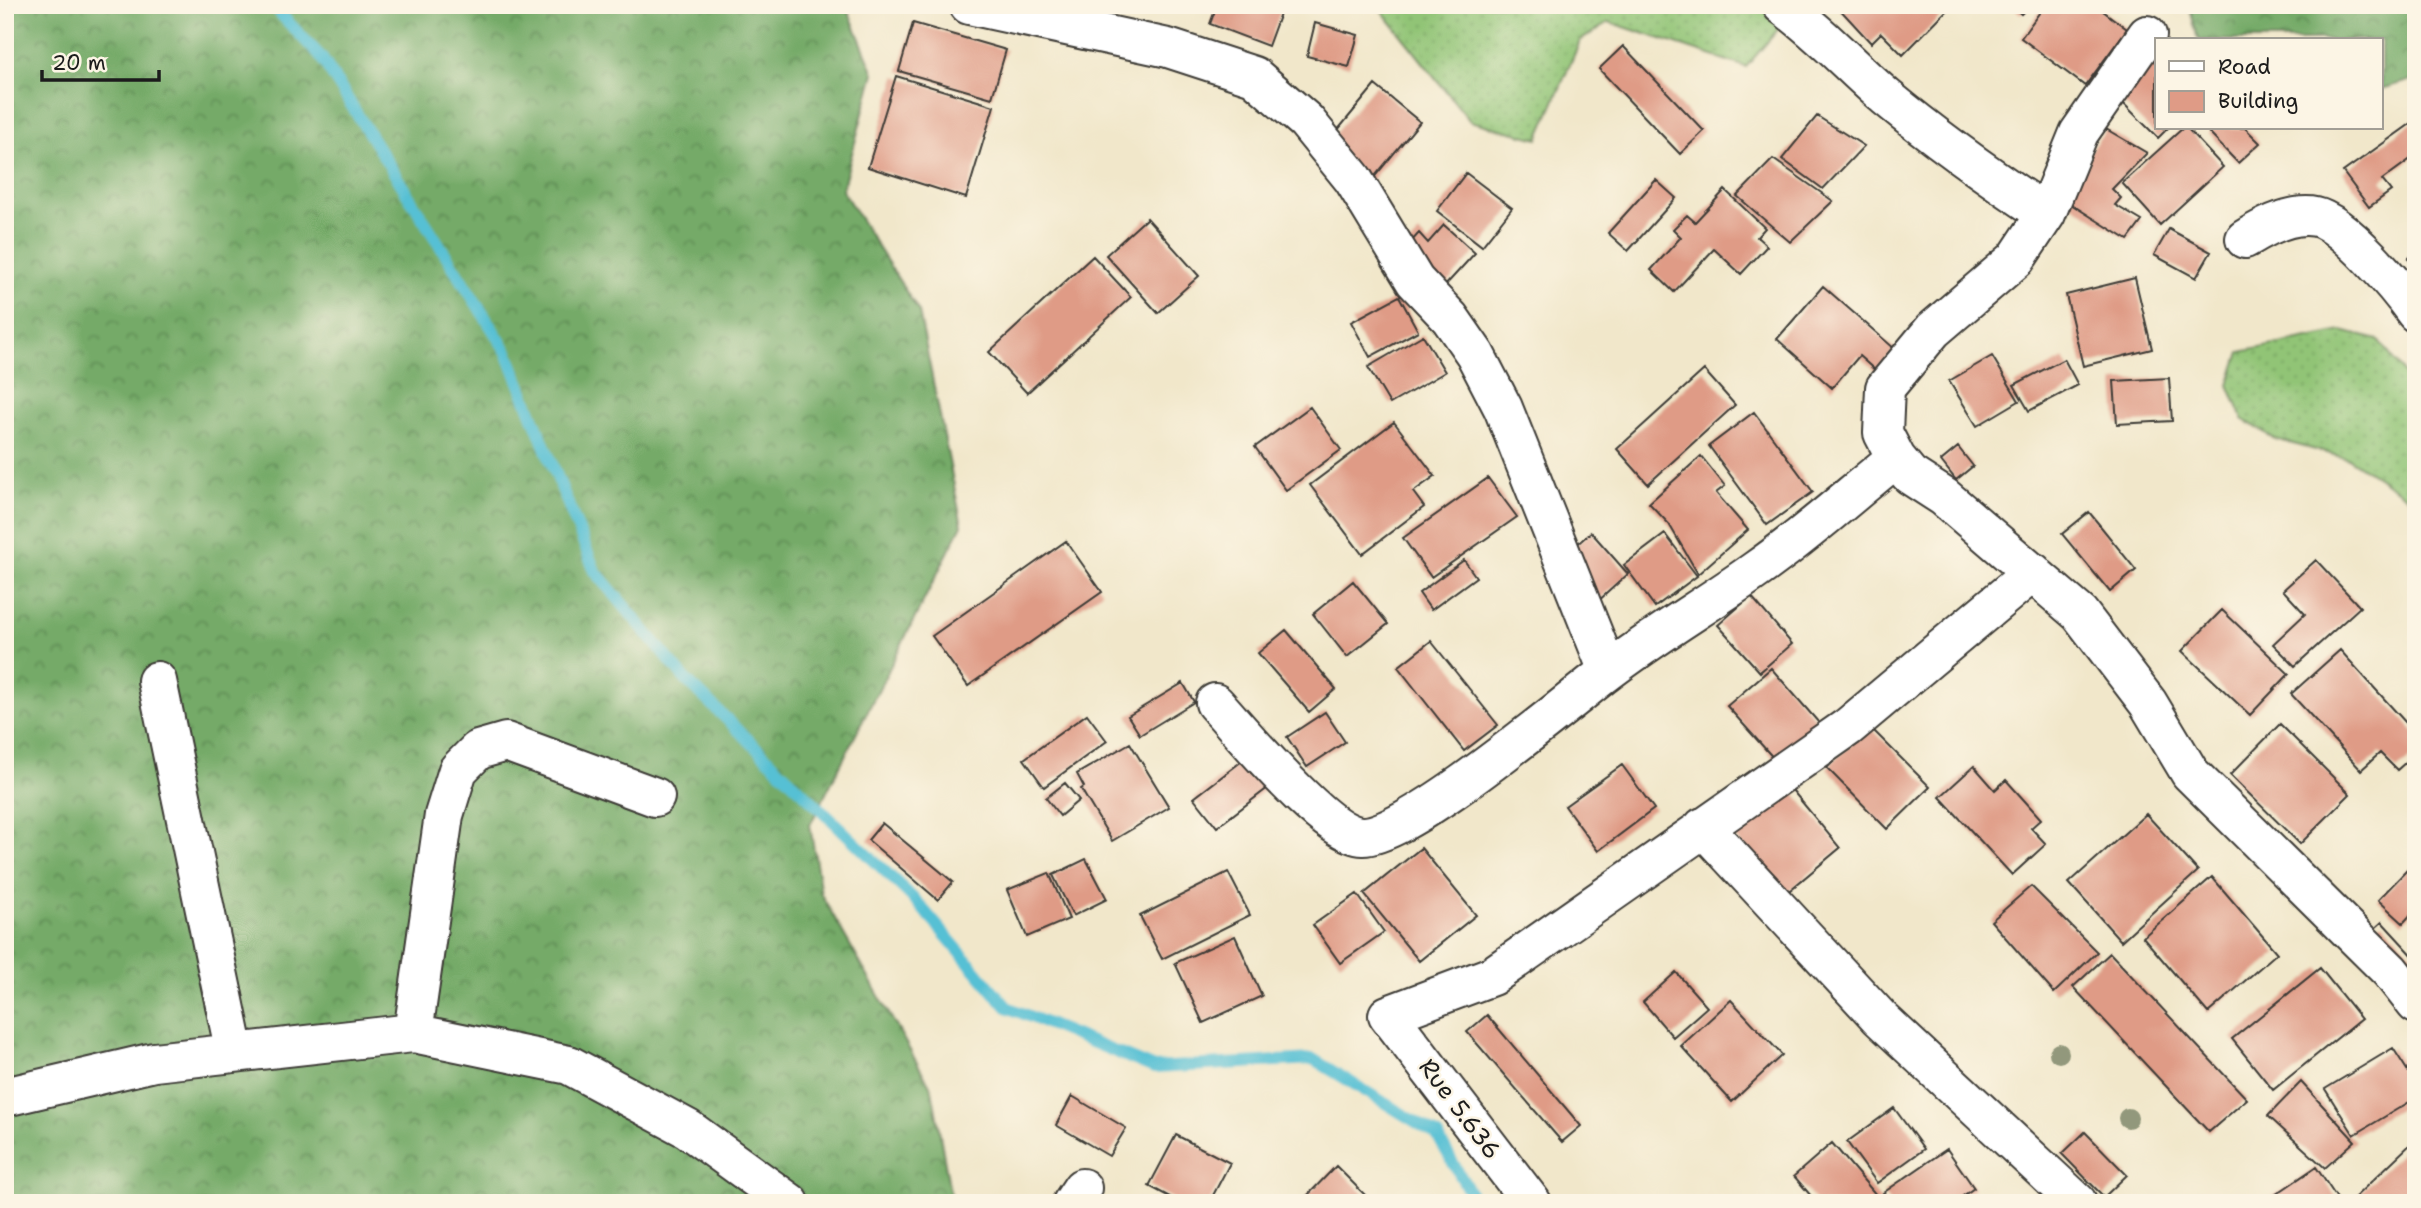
<svg xmlns="http://www.w3.org/2000/svg" width="2421" height="1208" font-family="'Shantell Sans',sans-serif">
  <defs>
    <pattern id="grass-dots" width="8" height="8" patternUnits="userSpaceOnUse" patternTransform="scale(1.75)"><rect width="8" height="8" fill="#91c476"/><path d="M2 2h.1M6 6h.1" fill="none" stroke="#7ca866" stroke-width="1.8" stroke-linecap="round"/></pattern>
    <pattern id="forest-crowns" width="20" height="18" patternUnits="userSpaceOnUse" patternTransform="scale(1.75)"><rect width="20" height="18" fill="#74aa67"/><path d="M2 6a3 3 0 1 1 6 0M12 15a3 3 0 1 1 6 0" fill="none" stroke="#5e8a54"/></pattern>
  </defs>
  <rect width="100%" height="100%" fill="#fcf5e5"/>
  <filter id="ink" filterUnits="userSpaceOnUse"><feTurbulence type="fractalNoise" baseFrequency=".0143" numOctaves="2"/><feDisplacementMap in="SourceGraphic" scale="14" xChannelSelector="R" yChannelSelector="G"/><feConvolveMatrix kernelMatrix="1 2 1 2 8 2 1 2 1" color-interpolation-filters="sRGB"/></filter>
  <filter id="wash" filterUnits="userSpaceOnUse"><feTurbulence type="fractalNoise" baseFrequency=".00686" numOctaves="4" result="noise"/><feDisplacementMap in="SourceGraphic" scale="28" xChannelSelector="R" yChannelSelector="G"/><feGaussianBlur stdDeviation="1.57" result="paint"/><feColorMatrix in="noise" values="0 0 0 0 0 0 0 0 0 0 0 0 0 0 0 0 0 1.4 0 .05"/><feComposite in="paint" operator="in"/></filter>
  <g filter="url(#wash)">
    <rect width="100%" height="100%" fill="#f1e7ca"/>
    <!-- grass -->
    <path fill="url(#grass-dots)" stroke="#567049" stroke-width="2" d="M1377 5H1795L1792 13 1746 67 1609 22 1580 41 1538 139 1470 121Z
      M2342 331 2378 340 2416 387V510L2408 497 2349 459 2275 439 2243 419 2229 385 2240 352Z"/>
    <!-- forest -->
    <path fill="url(#forest-crowns)" stroke="#486342" stroke-width="2" d="M5 5H846L874 73 842 190 919 312 962 525 810 825 821 894 932 1089 952 1203H5Z
      M2189 5H2416V79L2381 89V40H2198Z"/>
    <g fill="none" stroke-linecap="round" stroke-linejoin="round">
      <!-- stream -->
      <path stroke="#57c0d4" stroke-width="12" d="M272 5 321 57 507 352 595 571 686 680 917 902 1007 1007 1154 1068 1313 1059 1437 1135 1476 1203"/>
    </g>
    <g id="blocks">
      <!-- building -->
      <path fill="#df9b86" d="M1217 5H1283L1268 46 1210 24Z
        M1836 5H1952L1903 55 1881 33 1871 43Z
        M2011 5H2030L2021 14Z
        M2045 5H2095L2127 29 2085 86 2021 38Z
        M913 23 1006 50 992 98 899 71Z
        M1315 23 1358 35 1349 67 1307 56Z
        M1623 46 1704 131 1680 154 1599 69Z
        M2146 47 2157 57V128H2168L2158 138 2107 87Z
        M896 76 994 106 966 198 868 167Z
        M1375 85 1420 122 1371 181 1327 143Z
        M1817 116 1864 146 1823 189 1782 159Z
        M2416 120V155L2382 180 2391 191 2369 207 2343 172Z
        M2183 128H2187L2223 167 2160 225 2122 183Z
        M2215 128H2245L2260 143 2238 163 2209 133Z
        M2106 129 2147 153 2112 189 2121 198 2115 205 2142 221 2128 240 2058 196Z
        M1773 159 1833 201 1790 242 1737 196Z
        M1466 173 1512 208 1482 246 1437 211Z
        M1656 180 1676 198 1628 251 1608 233Z
        M1725 190 1765 228 1757 237 1767 246 1741 274 1714 249 1674 292 1651 270 1681 237 1673 229 1687 215 1695 222Z
        M1147 218 1199 276 1158 313 1106 255Z
        M1444 225 1475 253 1432 300 1392 263 1419 233 1428 243Z
        M2169 229 2211 252 2196 278 2154 255Z
        M2416 251V266L2408 259Z
        M1093 256 1131 297 1027 393 989 352Z
        M2135 278 2152 349 2083 366 2066 295Z
        M1823 286 1895 349 1876 371 1859 356 1832 388 1777 339Z
        M1399 296 1418 331 1370 357 1351 322Z
        M1423 335 1445 372 1390 404 1368 367Z
        M1992 356 2019 401 1977 426 1949 381Z
        M2064 359 2078 385 2029 411 2014 385Z
        M1704 370 1735 405 1648 484 1617 449Z
        M2169 378 2172 421 2117 424 2114 381Z
        M1310 407 1341 450 1286 490 1255 447Z
        M1754 412 1813 492 1767 525 1709 446Z
        M1394 422 1435 476 1413 492 1424 507 1362 554 1310 485Z
        M1958 447 1973 466 1956 480 1941 461Z
        M1701 456 1725 486 1716 493 1748 530 1698 574 1669 524 1649 503Z
        M1488 478 1517 517 1431 577 1403 538Z
        M2089 512 2136 570 2110 592 2062 534Z
        M1591 532 1628 574 1585 613 1547 571Z
        M1665 534 1697 576 1655 607 1624 565Z
        M1066 541 1102 592 968 686 932 636Z
        M1464 560 1476 577 1431 610 1419 593Z
        M2316 560 2360 607 2295 666 2273 644 2305 614 2283 590Z
        M1353 581 1388 624 1347 657 1313 614Z
        M1751 596 1792 644 1760 672 1718 625Z
        M2222 610 2289 674 2250 715 2182 651Z
        M1286 630 1336 689 1309 712 1258 653Z
        M1431 641 1498 725 1464 751 1398 667Z
        M2340 650 2416 734V753L2397 770 2380 753 2361 770 2291 694Z
        M1771 668 1819 723 1776 761 1727 706Z
        M1183 683 1194 702 1140 735 1128 716Z
        M1325 712 1345 742 1307 767 1287 737Z
        M1087 714 1107 741 1044 787 1024 759Z
        M2280 724 2350 794 2300 844 2230 775Z
        M1869 726 1930 787 1887 829 1827 768Z
        M1130 743 1169 807 1112 841 1081 789 1084 787 1077 774Z
        M1246 758 1269 787 1217 827 1194 798Z
        M1622 765 1654 809 1598 851 1565 806Z
        M1974 766 1995 790 2006 780 2041 819 2031 828 2046 844 2012 875 1940 797Z
        M1065 783 1079 800 1060 816 1046 798Z
        M1788 785 1840 848 1784 895 1731 833Z
        M2146 814 2198 871 2121 941 2069 883Z
        M882 823 953 882 938 900 868 840Z
        M1421 848 1476 915 1419 961 1364 894Z
        M1086 859 1107 899 1073 916 1053 875Z
        M2408 869 2416 876V909L2403 923 2378 900Z
        M1228 872 1250 915 1162 959 1140 916Z
        M1049 873 1069 919 1027 937 1007 890Z
        M2212 877 2277 953 2208 1013 2143 937Z
        M2031 886 2097 952 2054 993 1991 921Z
        M1357 894 1384 932 1340 963 1313 925Z
        M2382 922 2416 959V994L2364 938Z
        M1235 936 1262 996 1203 1023 1175 963Z
        M2110 953 2247 1099 2209 1132 2073 987Z
        M2320 968 2361 1019 2273 1090 2232 1039Z
        M1676 972 1707 1007 1673 1037 1643 1002Z
        M1731 1000 1782 1055 1732 1102 1681 1046Z
        M1487 1015 1581 1126 1562 1142 1467 1032Z
        M2393 1048 2416 1084V1098L2354 1135 2325 1089Z
        M2301 1082 2355 1141 2325 1168 2268 1116Z
        M1072 1096 1126 1128 1109 1156 1056 1125Z
        M1894 1108 1924 1149 1877 1183 1847 1142Z
        M2085 1132 2127 1175 2104 1197 2062 1154Z
        M1176 1135 1230 1163 1209 1203H1181L1149 1186Z
        M2416 1139V1203H2357L2353 1199Z
        M1832 1143 1883 1203H1817L1794 1176Z
        M1947 1149 1974 1188 1953 1203H1890L1883 1193Z
        M1336 1166 1373 1203H1310L1305 1198Z
        M2316 1167 2340 1203H2263Z"/>
    </g>
  </g>
  <g filter="url(#ink)">
    <use href="#blocks" fill-opacity="0" stroke="#3c3a36" stroke-width="2"/>
    <g fill="none" stroke-linecap="round" stroke-linejoin="round">
      <defs>
        <path id="minor" d="M969 5 1168 48 1254 76 1306 121 1353 179 1415 281 1450 318 1475 354 1503 408 1608 671
          M1782 5C1820 32 1851 67 1886 97 1938 140 1990 177 2046 214
          M2147 35 2079 133 2046 214 2016 259 1933 330 1885 388 1883 433 1896 458 1910 475 1944 497 2080 614 2148 703 2190 773 2390 971 2416 1004
          M2245 239C2264 227 2292 212 2316 217 2344 223 2399 289 2416 313
          M157 681 235 1053
          M1215 703C1241 731 1327 836 1363 836 1409 836 1564 705 1607 672 1655 635 1707 605 1756 570 1805 536 1850 495 1896 458
          M1703 827 1880 1018 2077 1202
          M413 1033 444 815 458 770 478 750 506 742 655 797
          M5 1097 154 1062 413 1033 569 1065 688 1129 790 1203
          M1072 1203 1082 1188
          M1532 1203 1388 1015 1492 976 1848 727 2033 572"/>
      </defs>
      <!-- minor casing -->
      <use href="#minor" stroke="#3c3a36" stroke-width="42"/>
      <!-- minor -->
      <use href="#minor" stroke="#fff" stroke-width="38"/>
    </g>
    <!-- trees -->
    <g fill="#92987c">
      <circle cx="2059" cy="1053" r="10"/>
      <circle cx="2128" cy="1118" r="10"/>
    </g>
  </g>
  <g text-anchor="middle" stroke-width="5" stroke-linejoin="round" paint-order="stroke">
    <!-- street labels -->
    <g font-size="24" fill="#1c1c1c" stroke="#fcf5e5">
      <text transform="translate(1460 1109) rotate(53)" y="8">Rue 5.636</text>
    </g>
  </g>
  <!-- margin -->
  <rect width="2421" height="1208" fill="none" stroke="#fcf5e5" stroke-width="28"/>
  <!-- legend -->
  <rect x="2155" y="38" width="228" height="91" fill="#fcf5e5" stroke="#a29e95" stroke-width="2"/>
  <rect x="2169" y="61" width="35" height="10" fill="#ffffff" stroke="#a29e95" stroke-width="2"/>
  <text x="2218" y="74" font-size="21" fill="#1c1c1c">Road</text>
  <rect x="2169" y="91" width="35" height="21" fill="#df9b86" stroke="#a29e95" stroke-width="2"/>
  <text x="2218" y="108" font-size="21" fill="#1c1c1c">Building</text>
  <!-- scale -->
  <path d="M42 70v10h117v-10" fill="none" stroke="#1c1c1c" stroke-width="3.5"/>
  <text x="52" y="70" font-size="21" fill="#1c1c1c" stroke="#fcf5e5" stroke-width="5" paint-order="stroke">20 m</text>
</svg>
